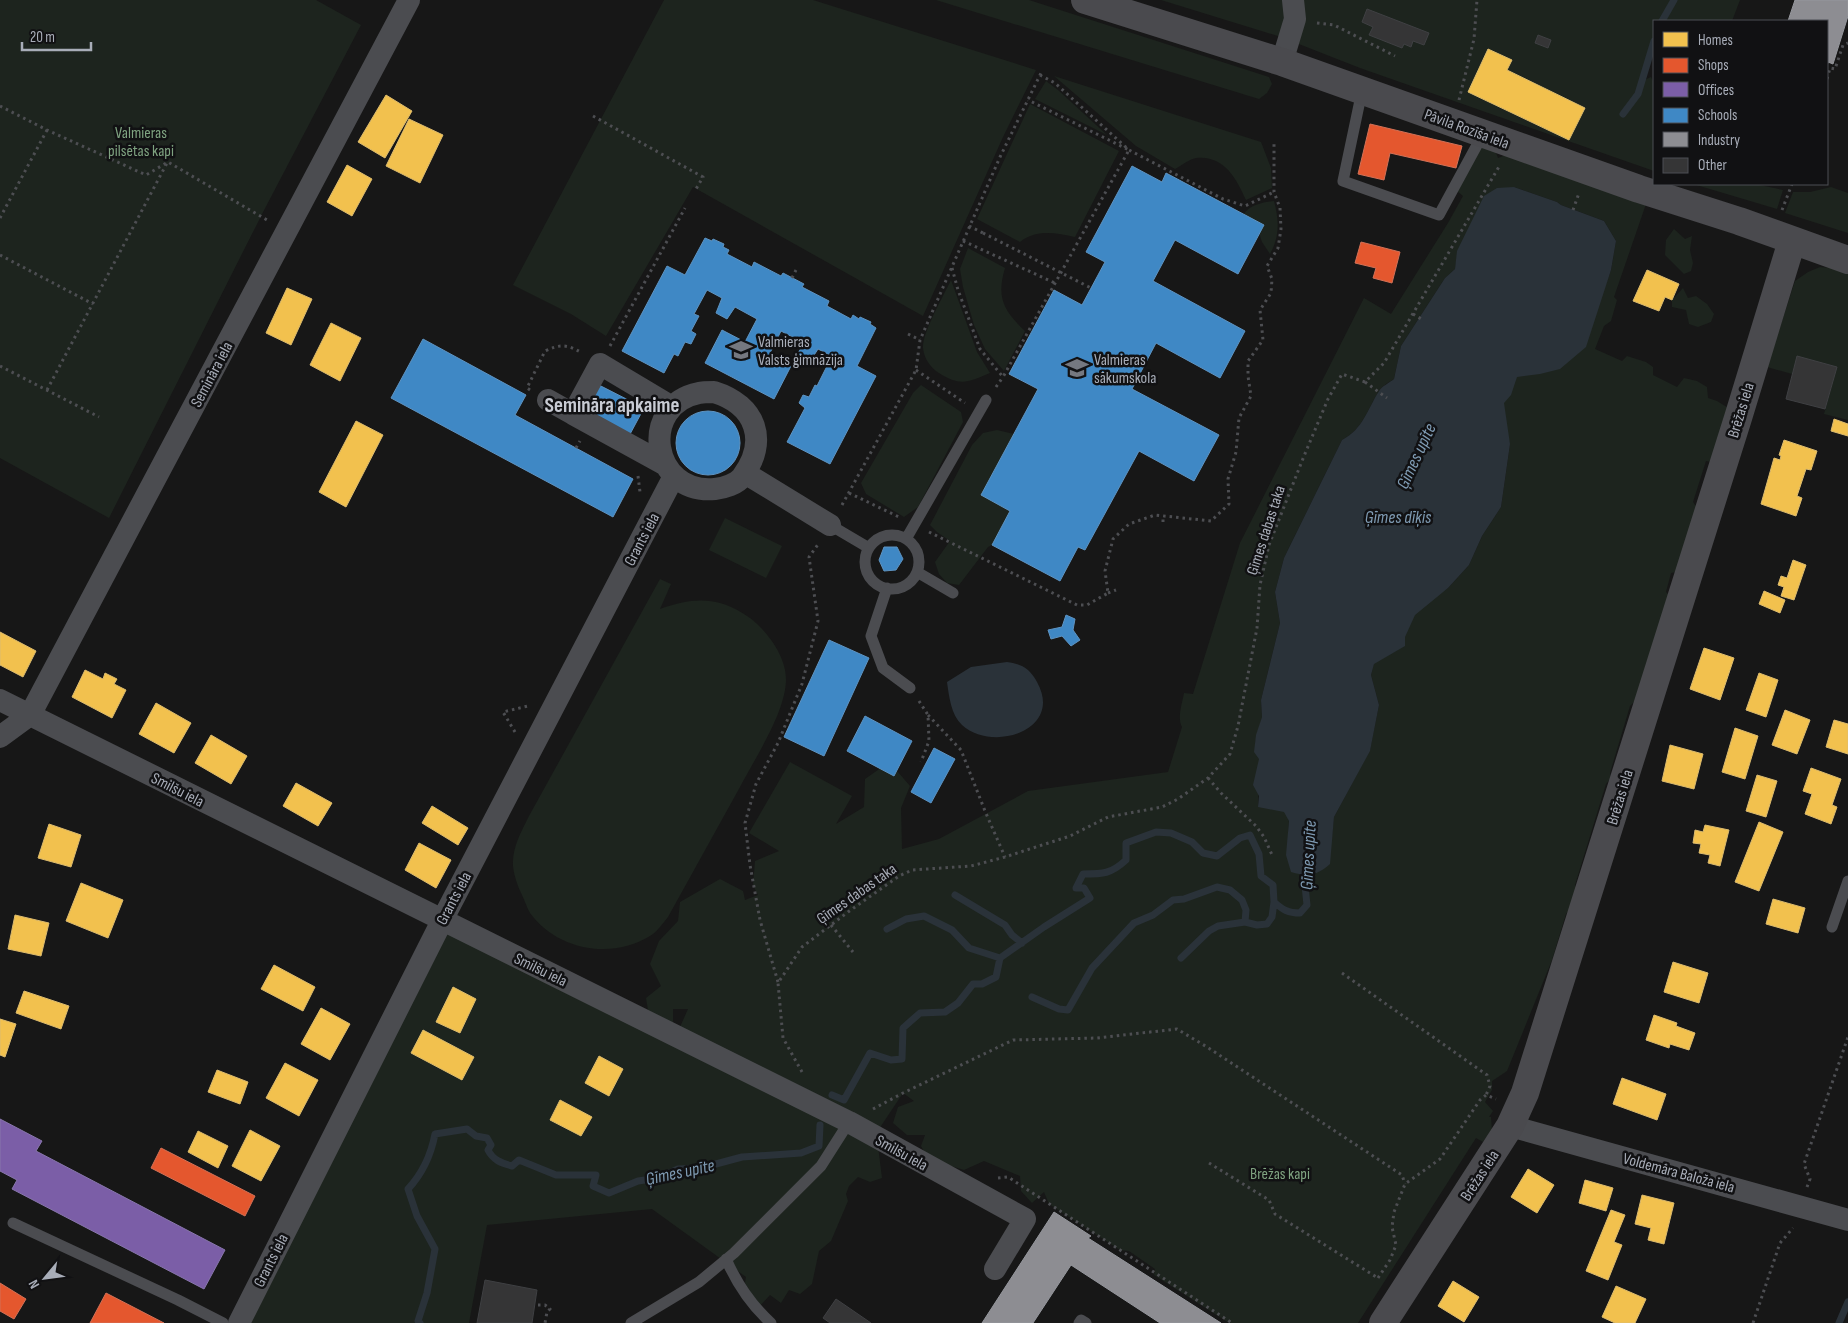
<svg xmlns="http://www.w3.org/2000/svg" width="1848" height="1323" font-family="'Sofia Sans Condensed',sans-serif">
  <rect width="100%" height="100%" fill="#171717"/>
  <!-- green -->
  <path fill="#1d241e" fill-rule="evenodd" d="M0 0H316L361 25 261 216 109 518 0 458Z
    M664 0H813L1036 70 1003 137 923 316 693 187 606 336 571 314 513 285Z
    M936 0H1029L1269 77 1272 84 1267 93 1259 99Z
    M1161 0H1740L1732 21H1654V41L1652 45H1654V55L1651 50 1642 81 1651 77 1654 83V171L1360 68 1281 37Z
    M1054 76 1261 142 1271 168 1272 188 1246 200C1236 178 1224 155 1196 158 1189 159 1181 166 1175 169L1136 146Z
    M1046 81 1058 90 1107 135 1035 99Z
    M1030 104 1119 151 1075 237C1056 233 1036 229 1020 242L977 219Z
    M1484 143 1493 145 1498 158 1506 155 1646 204 1614 297 1617 300 1611 321 1604 326 1595 349 1622 361 1627 356 1646 362 1653 367V375L1677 387 1684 378 1697 381 1707 387 1708 398 1717 401 1730 409 1712 462 1706 461 1693 502 1700 512 1681 571 1671 573 1666 592 1669 595 1656 647 1647 661 1642 679V694L1630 706 1610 773 1611 778 1606 784 1575 885 1579 898 1566 914 1552 960 1507 1071 1492 1081V1090L1485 1102 1493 1111 1489 1117H1491L1492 1131 1483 1142 1476 1138 1358 1323H1229L1154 1275 1155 1269 1129 1251 1120 1250 1049 1204 1044 1192 1032 1203 1021 1191 1020 1176 984 1161 964 1170 928 1159 921 1146 925 1135H907L893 1123 898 1107 914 1101 903 1093 879 1129 878 1146 882 1178 870 1182 858 1177 849 1186 846 1194 848 1201 831 1241 819 1251 812 1284 800 1294 789 1290 781 1303 770 1295 759 1307 745 1283 746 1277 652 1209 487 1225 469 1323H239L442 920 676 1036 688 1009H673V1026L649 1016 646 998 661 986 650 964 659 941 678 921 680 902 720 879 743 891 745 900 758 895 753 885 755 861 779 851 749 833 790 762 852 796 836 824 864 807 865 779 885 765 898 772 910 786 901 808 902 849 939 839 1028 791 1168 772 1182 727C1177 718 1182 704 1184 693L1193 694 1240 543 1364 298 1391 314 1448 223 1463 196 1457 191 1469 166 1475 160 1477 151ZM1514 187 1557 202 1561 205 1604 221 1616 241 1611 270 1603 292 1587 325 1511 374 1500 408 1510 444 1501 507 1482 536 1469 565 1448 588 1414 612 1399 649 1374 663 1371 675 1379 705 1370 750 1334 817 1332 836 1288 833 1289 821 1282 800 1258 806 1260 748 1255 743 1262 717 1261 700 1280 623 1275 592 1284 558 1342 440C1363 429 1367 410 1379 391 1382 386 1389 382 1394 379L1401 346 1445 278 1455 269 1458 251Z
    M1693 184H1755L1783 190 1777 209Z
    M1831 187 1848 193V233L1785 213 1793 192H1810Z
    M1274 201C1279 220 1280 236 1270 254L1262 242 1259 233 1243 215C1249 205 1263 202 1274 201Z
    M1674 229 1685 239 1692 236 1690 250 1693 263 1691 271 1684 274 1665 255 1666 240Z
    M968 248 1005 268C996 298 1004 311 1025 331L1004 371 985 349 974 325 963 287 960 269Z
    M1820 267 1832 268 1848 273V420L1824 414 1837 367 1797 357 1792 374 1767 367 1795 281 1808 272Z
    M951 280 977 352 990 373C968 382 961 387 939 373 931 368 924 359 923 348 922 333 944 295 951 280Z
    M1683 288 1688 298 1696 296 1707 304 1714 314 1711 322 1698 327 1689 324 1686 310 1672 307V300Z
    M921 385 961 412 963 422 918 507 904 517 866 494 861 483 913 393Z
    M997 430 1014 434 1010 511 992 545 988 547 959 585 947 583 939 574 935 562 950 541 937 532 930 525 972 445 983 433Z
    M725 518 782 546 766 578 709 550Z
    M660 579 671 584 660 609C694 597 719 596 750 618 767 631 786 656 786 679 786 712 755 758 740 787 716 830 692 874 668 917 663 923 657 932 650 936 611 960 557 950 530 913 527 908 525 901 522 895 518 887 514 876 513 866 512 848 521 832 529 816Z"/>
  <!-- water -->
  <path fill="#2a3239" d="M1514 187 1557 202 1561 205 1604 221 1616 241 1611 270 1586 347 1560 369 1540 374 1517 377 1511 395 1504 403 1510 444 1501 507 1482 536 1469 565 1448 588 1415 615 1405 637V646L1374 664 1371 675 1379 705 1370 751 1334 817 1330 864C1316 876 1308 877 1291 872L1286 855 1289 821 1284 812 1258 807 1259 796 1253 785 1259 759 1254 752 1256 735 1262 717 1261 700 1280 623 1275 592 1284 558 1342 440C1363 429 1367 410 1379 391 1382 386 1389 383 1394 379L1401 346 1445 278 1455 269 1457 251 1484 196 1497 188Z
    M1007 662C1022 664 1030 669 1037 682 1064 730 993 753 962 725 951 715 949 696 947 682L971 667Z"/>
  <!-- homes -->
  <path fill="#f2c14e" stroke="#dcbb6e" d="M1488 49 1512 60 1507 70 1585 108 1569 140 1468 92Z
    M386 95 412 111 385 158 358 142Z
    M409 119 443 135 420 183 386 166Z
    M347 165 372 179 352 216 327 202Z
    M1647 270 1679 284 1672 300 1665 297 1659 311 1633 301Z
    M287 288 312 299 291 345 266 333Z
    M331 323 361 338 340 381 310 365Z
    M1834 419 1848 424V436L1831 431Z
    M356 421 383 435 346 507 319 492Z
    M1784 440 1817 451 1811 470 1806 469 1797 496 1802 498 1796 516 1761 504 1774 458 1780 460 1781 456 1779 455Z
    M1793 560 1806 565 1794 600 1781 596 1784 587 1778 585 1781 576 1787 578Z
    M1764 591 1785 600 1780 613 1759 604Z
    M0 632 36 651 23 677 0 665Z
    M1704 648 1734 658 1720 700 1690 689Z
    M85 670 103 679 105 673 117 679 114 684 126 690 112 718 72 697Z
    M1759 673 1778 680 1766 717 1746 710Z
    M156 703 191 723 174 753 139 734Z
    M1785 710 1810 720 1797 754 1772 745Z
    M1834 720 1848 724V754L1826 747Z
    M1735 728 1758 736 1745 779 1722 772Z
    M211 735 247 756 231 784 195 763Z
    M1670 745 1703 754 1694 789 1662 781Z
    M1811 768 1841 779 1832 805 1837 807 1831 824 1805 814 1812 794 1803 791Z
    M1757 775 1777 781 1766 817 1746 811Z
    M296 783 332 803 318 826 283 806Z
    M432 806 468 828 458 845 422 823Z
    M1759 822 1783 832 1759 891 1735 882Z
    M49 824 81 835 71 867 38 858Z
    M1705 825 1729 830 1720 866 1708 863 1710 855 1699 853 1701 844 1693 843 1695 830 1703 832Z
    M419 843 451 860 436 888 405 870Z
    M81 883 123 900 108 938 66 921Z
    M1773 899 1805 908 1798 933 1766 924Z
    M15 915 49 923 41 956 8 949Z
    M1673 962 1708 973 1699 1003 1664 992Z
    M274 965 315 987 303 1011 261 989Z
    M453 987 476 999 460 1033 436 1022Z
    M24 991 69 1006 61 1029 16 1013Z
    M321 1008 350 1024 330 1060 301 1044Z
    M1654 1015 1677 1023 1676 1026 1695 1033 1689 1050 1670 1044 1669 1048 1646 1040Z
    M0 1019 16 1024 5 1057 0 1055Z
    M423 1030 474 1057 462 1080 411 1053Z
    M599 1056 623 1069 609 1096 585 1083Z
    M285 1063 318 1080 299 1116 266 1098Z
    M217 1070 248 1082 240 1104 208 1092Z
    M1622 1078 1666 1094 1657 1120 1613 1104Z
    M560 1100 592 1117 581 1136 550 1120Z
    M250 1130 280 1146 261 1181 232 1166Z
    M198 1131 228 1146 218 1168 188 1152Z
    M1528 1169 1554 1185 1537 1213 1511 1197Z
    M1585 1180 1613 1188 1606 1211 1579 1203Z
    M1642 1195 1674 1203 1664 1244 1648 1240 1651 1228 1635 1224Z
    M1611 1210 1625 1215 1614 1242 1622 1245 1608 1280 1586 1271Z
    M1453 1281 1479 1297 1464 1322 1438 1306Z
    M1616 1286 1646 1299 1635 1323H1615L1602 1317Z"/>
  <!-- shops -->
  <path fill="#e4572e" stroke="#d27157" d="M1370 124 1462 146 1456 168 1390 153 1384 180 1358 174Z
    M1361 242 1400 252 1392 283 1373 278 1376 268 1355 263Z
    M161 1148 255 1196 245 1216 151 1168Z
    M0 1283 26 1299 14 1319 0 1311Z
    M106 1293 164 1323H90Z"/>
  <!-- offices -->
  <path fill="#7b5ea7" stroke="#8876ac" d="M0 1119 42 1141 36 1151 225 1250 204 1289 12 1189 17 1180 0 1171Z"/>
  <!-- schools -->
  <path fill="#3f88c5" stroke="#5e93c1" d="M1132 166 1162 182 1166 173 1264 225 1238 274 1175 240 1153 281 1245 331 1220 378 1156 343 1132 389 1219 435 1194 481 1139 451 1085 550 1078 547 1060 581 992 545 1010 511 981 495 1038 389 1009 374 1054 290 1082 305 1105 262 1086 252Z
    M705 238 712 241 713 239 724 244 723 247 729 250 727 254 752 267 754 262 781 276 783 273 804 284 802 287 829 301 827 306 851 319 853 315 859 319 860 317 871 322 870 324 876 328 857 366 876 376 830 464 787 442 805 408 799 403 803 395 809 397 815 385 817 386 832 356 818 349 809 363 797 355 804 343 781 331 769 355 791 366 774 399 705 363 722 330 745 342 757 319 735 307 727 319 716 313 722 298 707 290 694 314 699 316 691 331 696 334 691 344 685 342 678 356 674 354 664 373 622 351 667 266 685 275Z
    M423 339 526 395 515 415 633 479 613 517 391 398Z
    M593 382 644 408 629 436 579 410Z
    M676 443a32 32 0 1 1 64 0a32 32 0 1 1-64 0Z
    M884 547H897L903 559 896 570 884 571 879 560Z
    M1066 615 1075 619 1073 630 1080 640 1071 646 1062 636 1051 639 1048 630 1062 627Z
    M829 640 869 658 824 756 784 737Z
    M865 716 912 741 894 776 847 751Z
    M934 748 955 759 931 803 911 792Z"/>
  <!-- industry -->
  <path fill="#8d8d92" stroke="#95979d" d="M1795 0H1848V16L1833 64 1828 62 1827 67V21H1788Z
    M1054 1212 1091 1236 1088 1238 1221 1323H1160L1071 1265 1033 1323H982Z"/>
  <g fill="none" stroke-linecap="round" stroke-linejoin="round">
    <!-- stream -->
    <path stroke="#2a3239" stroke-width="7" d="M1662 21 1674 0
      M1623 114 1638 94 1654 41
      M955 895 1005 925 1012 935 1022 943
      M887 929 906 919 924 916 952 930 969 948 1000 958
      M1181 958 1209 931 1218 926 1245 922
      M1032 997 1059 1009 1068 1010 1092 968 1134 923 1153 915 1173 900 1184 899 1217 887 1230 890 1242 900 1246 910 1245 922 1257 925 1267 924 1272 917 1274 902
      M832 1095 844 1100 870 1053 891 1060 902 1059 903 1028 920 1013 945 1012 958 1003 973 984H982L996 977 1000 958 1044 927 1090 898 1084 888H1076L1083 874C1103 874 1111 874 1126 860V843L1156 832 1171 833 1192 842 1203 853 1217 856 1240 838 1250 835 1259 854 1261 876 1273 885 1274 902C1283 910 1288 913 1300 913L1307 905 1304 876 1305 868
      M420 1323 418 1321 427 1293 435 1249 417 1216 408 1189C422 1174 431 1155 435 1134L467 1129 476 1136 487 1138 491 1145 488 1150C493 1160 501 1163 512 1166L519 1160 556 1175H596L593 1186 609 1193 638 1181 659 1178 678 1169 701 1168 742 1157 801 1153 819 1146 820 1125
      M1839 1323 1848 1302"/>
  </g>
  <!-- building -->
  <path fill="#353536" stroke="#3f4043" d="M1367 9 1429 33 1424 45 1413 41 1411 47 1404 44 1402 48 1369 35 1373 27 1362 22Z
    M1538 35 1551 40 1548 48 1535 43Z
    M1797 356 1837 367 1825 409 1786 399Z
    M485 1280 537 1290 532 1323H477Z
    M836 1299 871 1323H830L823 1318Z"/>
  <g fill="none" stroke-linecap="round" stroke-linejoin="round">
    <!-- path -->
    <path stroke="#4d4e52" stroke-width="3" stroke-dasharray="2.5 4" stroke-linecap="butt" d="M1317 23 1334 25 1395 56
      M1040 75 1055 83 1129 150 1223 199 1245 206 1274 192
      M1827 79 1830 68 1835 69 1843 45 1848 43
      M1459 100 1474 39 1477 0
      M0 106 47 130 146 175 168 162 267 220
      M593 116 703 177 696 189
      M1573 210 1579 193
      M1782 210 1792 184
      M0 218 47 130
      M969 226 983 233
      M963 241 1055 283
      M0 255 93 304
      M952 268 958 290 980 349 1003 377 1129 150 1028 100
      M792 278 796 270
      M1413 314 1423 320
      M908 334 920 340
      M610 346 685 208
      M0 366 99 417
      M916 370 965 403
      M1365 382 1387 398
      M996 387 1003 377
      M47 390 167 163
      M530 390 527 388 545 351C560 344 567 344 582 353
      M576 448 580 441
      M638 476 640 492
      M849 493 899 517
      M842 505 916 370 920 340 1000 157 1042 71
      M1163 522V516
      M929 532 1077 605H1087L1108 593 1105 571 1113 539 1129 524 1155 515 1211 521 1229 504 1228 479 1236 452 1239 418 1251 396 1248 376V361L1263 340 1260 310 1271 293 1272 279 1267 266 1278 248 1281 229 1280 208 1274 192V141
      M1108 593 1116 590
      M919 701 928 715 929 741 921 762
      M928 715 961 750 985 811 1005 857
      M515 732 503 712 528 706
      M1208 778 1221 793 1256 826 1264 837 1273 857
      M831 925 853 952
      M1342 973 1487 1075 1490 1086 1486 1095
      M778 982 760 920 750 865 745 823 756 784 778 743 802 684 818 621 809 557 819 543
      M802 1072 783 1038 778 983 802 947 848 912 899 876 912 870 971 866 1005 857 1070 836 1108 817 1162 807 1178 799 1208 778 1230 754 1238 726 1257 628 1260 585 1269 545 1304 456 1328 399 1342 374 1365 382 1384 363 1500 165
      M873 1109 903 1093 1013 1040 1097 1038 1177 1029 1207 1047 1402 1175 1405 1184
      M1209 1163 1269 1200 1275 1214 1378 1278
      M998 1178 1008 1177 1232 1323
      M1807 1187 1810 1179 1804 1164 1848 1037
      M1378 1278 1390 1260 1396 1245 1392 1227 1394 1212 1405 1184 1440 1159 1480 1100 1486 1095 1496 1099
      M538 1305H545L550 1309 547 1312 545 1323
      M1753 1323 1780 1243 1793 1228"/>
    <!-- lane -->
    <path stroke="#4b4c50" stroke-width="11" d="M1362 91 1343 181 1439 215 1483 134
      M830 525 869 548
      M865 562a27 27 0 1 1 54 0a27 27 0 1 1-54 0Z
      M906 539 986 400
      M917 572 953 593
      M887 588 871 636 883 668 910 688
      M1832 927 1848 881
      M13 1223 178 1300 223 1323
      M726 1259C737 1284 751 1305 771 1323
      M631 1323 699 1282 734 1253 821 1166 849 1122
      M1079 1323 1081 1320 1086 1323"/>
    <!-- street -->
    <path stroke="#4b4c50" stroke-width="22" d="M1282 62 1295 19 1293 0
      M714 392C756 405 769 441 742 477 737 484 724 488 715 489 651 495 638 405 699 393 703 392 709 392 714 392Z
      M548 400 573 414
      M664 464 573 414 600 364 672 407
      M745 473 830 525
      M0 700 849 1122 1025 1219 995 1269
      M0 737 30 715 409 0
      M1510 1126 1848 1220
      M239 1323 448 909 674 476"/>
    <!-- secondary -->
    <path stroke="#4a4a4e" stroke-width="28" d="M1085 0 1282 62 1639 189 1739 221 1848 260
      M1383 1323 1510 1126 1525 1093 1738 418 1792 241"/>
    <!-- path-bridge -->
    <path stroke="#4d4e52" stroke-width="3" stroke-dasharray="2.5 4" stroke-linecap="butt" d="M983 233 1091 288"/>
  </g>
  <!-- icons -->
  <defs>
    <symbol id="school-bare" viewBox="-9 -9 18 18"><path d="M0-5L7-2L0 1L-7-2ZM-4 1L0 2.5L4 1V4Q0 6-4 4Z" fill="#757880" stroke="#111113" stroke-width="2.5" paint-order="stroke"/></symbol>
  </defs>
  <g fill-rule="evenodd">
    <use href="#school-bare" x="725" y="334" width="32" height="32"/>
    <use href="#school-bare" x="1061" y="352" width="32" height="32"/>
  </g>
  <g text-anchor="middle" stroke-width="5" stroke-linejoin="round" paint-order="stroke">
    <!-- street labels -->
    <g font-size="16" fill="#a8adb8" stroke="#111113">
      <text transform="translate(1467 128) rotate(20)" y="6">Pāvila Rozīša iela</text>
      <text transform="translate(211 374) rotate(-62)" y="6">Semināra iela</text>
      <text transform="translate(1740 410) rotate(-73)" y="6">Brēžas iela</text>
      <text transform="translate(1265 530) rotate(-72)" y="6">Ģīmes dabas taka</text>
      <text transform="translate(641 539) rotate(-62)" y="6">Grants iela</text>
      <text transform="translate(178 789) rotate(27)" y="6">Smilšu iela</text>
      <text transform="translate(1619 797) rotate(-73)" y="6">Brēžas iela</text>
      <text transform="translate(856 893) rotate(-35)" y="6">Ģīmes dabas taka</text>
      <text transform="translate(453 898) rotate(-62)" y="6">Grants iela</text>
      <text transform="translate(541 969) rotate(26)" y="6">Smilšu iela</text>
      <text transform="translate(902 1152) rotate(29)" y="6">Smilšu iela</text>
      <text transform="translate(1679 1172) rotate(15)" y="6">Voldemāra Baloža iela</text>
      <text transform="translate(1479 1175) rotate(-57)" y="6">Brēžas iela</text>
      <text transform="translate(270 1260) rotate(-63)" y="6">Grants iela</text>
    </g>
    <!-- park labels -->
    <g font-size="16" fill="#7fa381" stroke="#111113">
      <text x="141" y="138">Valmieras<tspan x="141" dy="18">pilsētas kapi</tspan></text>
      <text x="1280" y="1179">Brēžas kapi</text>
    </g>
    <!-- poi labels -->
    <g font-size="16" fill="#a8adb8" stroke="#111113" text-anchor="start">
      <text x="758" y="347">Valmieras<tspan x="758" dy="18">Valsts ģimnāzija</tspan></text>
      <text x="1094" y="365">Valmieras<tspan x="1094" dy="18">sākumskola</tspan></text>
    </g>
    <!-- water labels -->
    <g font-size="18" font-style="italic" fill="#7f9bb3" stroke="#111113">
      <text transform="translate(1416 456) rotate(-65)" y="6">Ģīmes upīte</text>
      <text x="1398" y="523">Ģīmes dīķis</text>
      <text transform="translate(1308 855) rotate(-87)" y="6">Ģīmes upīte</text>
      <text transform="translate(680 1172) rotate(-12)" y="6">Ģīmes upīte</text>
    </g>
    <!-- district labels -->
    <g font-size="21" font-weight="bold" fill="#c9ccd4" stroke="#111113">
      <text x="612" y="412">Semināra apkaime</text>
    </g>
  </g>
  <!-- legend -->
  <rect x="1653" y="20" width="175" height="165" fill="#111113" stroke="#4d4f55"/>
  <rect x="1663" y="32" width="25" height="15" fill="#f2c14e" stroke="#4d4f55"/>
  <text x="1698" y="45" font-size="15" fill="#a8adb8">Homes</text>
  <rect x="1663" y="58" width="25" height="15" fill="#e4572e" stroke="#4d4f55"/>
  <text x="1698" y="70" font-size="15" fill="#a8adb8">Shops</text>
  <rect x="1663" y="82" width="25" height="15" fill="#7b5ea7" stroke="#4d4f55"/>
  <text x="1698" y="95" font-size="15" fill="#a8adb8">Offices</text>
  <rect x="1663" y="108" width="25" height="15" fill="#3f88c5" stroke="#4d4f55"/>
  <text x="1698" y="120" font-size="15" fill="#a8adb8">Schools</text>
  <rect x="1663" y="132" width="25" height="15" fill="#8d8d92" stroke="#4d4f55"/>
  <text x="1698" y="145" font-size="15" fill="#a8adb8">Industry</text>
  <rect x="1663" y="158" width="25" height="15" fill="#353536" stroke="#4d4f55"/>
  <text x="1698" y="170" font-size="15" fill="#a8adb8">Other</text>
  <!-- north arrow -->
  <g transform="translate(45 1278) rotate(241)" stroke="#111113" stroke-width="4" paint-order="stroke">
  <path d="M0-4L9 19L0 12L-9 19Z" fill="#a8adb8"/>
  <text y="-8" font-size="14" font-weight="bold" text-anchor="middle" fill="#a8adb8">N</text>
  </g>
  <!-- scale -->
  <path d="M22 42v8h69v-8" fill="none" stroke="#a8adb8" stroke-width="2.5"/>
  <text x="30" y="42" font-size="15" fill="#a8adb8" stroke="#111113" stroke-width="4" paint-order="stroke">20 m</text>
</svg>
